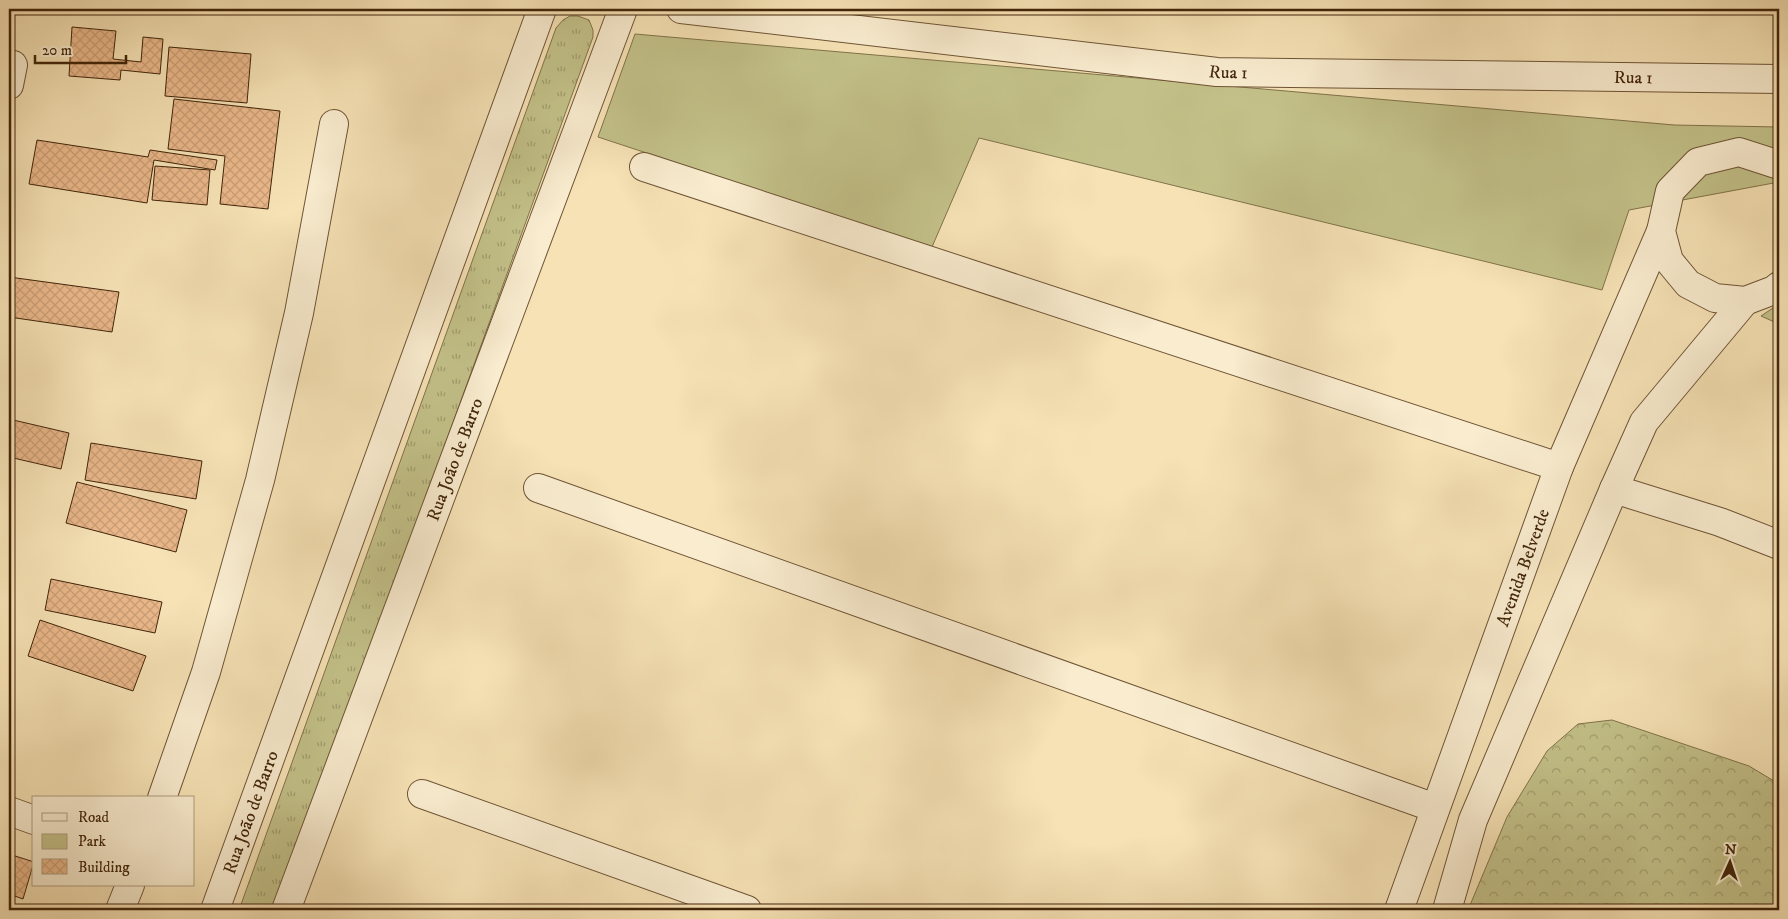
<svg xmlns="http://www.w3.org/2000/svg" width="1788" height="919" font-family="'IM FELL DW Pica',serif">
  <defs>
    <pattern id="grass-tufts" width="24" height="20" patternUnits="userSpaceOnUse" patternTransform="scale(1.25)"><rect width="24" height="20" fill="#c3c189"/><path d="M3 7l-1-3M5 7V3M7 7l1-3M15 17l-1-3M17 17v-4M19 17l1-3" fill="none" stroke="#a09d6e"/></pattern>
    <pattern id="forest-crowns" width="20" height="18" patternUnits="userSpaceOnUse" patternTransform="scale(1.25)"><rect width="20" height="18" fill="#c3c189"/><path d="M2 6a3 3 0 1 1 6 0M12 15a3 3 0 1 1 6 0" fill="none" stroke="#a09d6e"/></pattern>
    <pattern id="building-cross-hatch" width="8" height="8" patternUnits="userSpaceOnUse" patternTransform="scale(1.25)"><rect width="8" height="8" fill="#eab88a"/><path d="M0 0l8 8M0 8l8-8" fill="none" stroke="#ca9e76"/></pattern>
  </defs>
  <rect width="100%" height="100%" fill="#f6e2b5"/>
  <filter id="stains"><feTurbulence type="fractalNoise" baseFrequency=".004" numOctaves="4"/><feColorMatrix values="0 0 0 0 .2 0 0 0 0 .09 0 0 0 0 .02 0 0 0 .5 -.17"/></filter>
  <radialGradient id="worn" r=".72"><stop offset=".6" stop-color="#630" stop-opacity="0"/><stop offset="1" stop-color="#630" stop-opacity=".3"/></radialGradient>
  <!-- grass -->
  <path fill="url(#grass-tufts)" stroke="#82734a" d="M570 16H578L589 20 593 30V37L276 910H239L556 28 563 20Z"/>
  <!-- forest -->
  <path fill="url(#forest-crowns)" stroke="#82734a" d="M1612 720 1749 766 1779 784V910H1468L1507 817 1547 751 1578 724Z"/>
  <!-- park -->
  <path fill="#c3c189" stroke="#82734a" d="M635 34 1674 125 1779 127V182L1629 210 1602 290 979 138 932 247 598 137Z
    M1779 304V324L1761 316Z"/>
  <!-- building -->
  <path fill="url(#building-cross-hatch)" stroke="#42250a" d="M72 27 116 31 113 59 141 62 143 37 163 39 160 74 121 70 120 80 69 76Z
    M169 47 251 54 247 103 165 96Z
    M174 99 280 111 268 209 220 204 225 156 168 149Z
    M37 140 148 157 150 150 217 160 215 170 154 160 147 203 29 184Z
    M155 166 210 170 207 205 152 200Z
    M9 277 119 292 112 332 9 317Z
    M9 419 69 433 61 469 9 457Z
    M91 443 202 461 196 499 85 480Z
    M77 482 187 510 176 552 66 523Z
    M51 579 162 602 155 633 45 610Z
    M40 620 146 656 133 691 28 656Z
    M9 854 34 862 23 899 9 894Z"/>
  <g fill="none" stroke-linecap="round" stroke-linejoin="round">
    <defs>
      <g id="minor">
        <path d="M9 85 13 65"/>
        <path d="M1779 165 1739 152 1698 162 1670 191 1661 231 1669 261 1688 284 1715 298 1745 301 1774 290 1779 286"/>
        <path d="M644 167 1559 467"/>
        <path d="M538 488 1435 808"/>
        <path d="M1614 489 1720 522 1779 545"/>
        <path d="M422 794 747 910"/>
        <path d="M162 798 206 672 260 480 299 313 334 124"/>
        <path d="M9 811 34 820"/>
        <path d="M120 910 130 885"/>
        <path id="s1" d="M1399 910 1559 467 1661 231"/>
        <path d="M1447 910 1473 820 1614 489 1644 422 1745 301"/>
      </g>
      <g id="tertiary">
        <path id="s2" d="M681 9 1217 72 1779 79"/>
        <path id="s3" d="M215 910 542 9"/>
        <path id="s4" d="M286 910 623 9"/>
      </g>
    </defs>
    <!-- minor casing -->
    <use href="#minor" stroke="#6f5435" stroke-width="30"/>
    <!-- tertiary casing -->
    <use href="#tertiary" stroke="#6f5435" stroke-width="30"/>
    <!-- minor -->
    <use href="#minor" stroke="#f9eccf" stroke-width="28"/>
    <!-- tertiary -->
    <use href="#tertiary" stroke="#f9eccf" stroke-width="28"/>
  </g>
  <g text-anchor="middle" stroke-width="4" stroke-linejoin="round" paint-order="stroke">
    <!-- street labels -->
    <g font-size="18" fill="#42250a" stroke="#f9eccf">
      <text dy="6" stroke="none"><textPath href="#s2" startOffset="551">Rua 1</textPath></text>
      <text dy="6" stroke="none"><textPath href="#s2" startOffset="956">Rua 1</textPath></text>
      <text dy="6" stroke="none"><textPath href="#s4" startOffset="481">Rua João de Barro</textPath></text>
      <text dy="6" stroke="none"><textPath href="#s1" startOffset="364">Avenida Belverde</textPath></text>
      <text dy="6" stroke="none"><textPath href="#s3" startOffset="104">Rua João de Barro</textPath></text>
    </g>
  </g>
  <!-- margin -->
  <rect width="1788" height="919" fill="none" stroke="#f6e2b5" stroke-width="30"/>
  <rect x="10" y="10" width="1768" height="899" fill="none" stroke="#42250a" stroke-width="2.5"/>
  <rect x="15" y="15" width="1758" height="889" fill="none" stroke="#42250a"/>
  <!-- legend -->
  <rect x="32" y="796" width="162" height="90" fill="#f9eccf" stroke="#b09c80"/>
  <rect x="42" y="813" width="25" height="8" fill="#f9eccf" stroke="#b09c80"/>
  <text x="78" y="822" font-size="15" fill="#42250a">Road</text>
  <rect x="42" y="834" width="25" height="15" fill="#c3c189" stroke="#b09c80"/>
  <text x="78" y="846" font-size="15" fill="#42250a">Park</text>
  <rect x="42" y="859" width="25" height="15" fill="url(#building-cross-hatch)" stroke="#b09c80"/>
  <text x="78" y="872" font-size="15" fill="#42250a">Building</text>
  <!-- north arrow -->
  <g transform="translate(1730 862) rotate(3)" stroke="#f9eccf" stroke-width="4" paint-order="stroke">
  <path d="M0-4L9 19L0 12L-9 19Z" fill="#42250a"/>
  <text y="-8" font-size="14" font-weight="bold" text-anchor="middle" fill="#42250a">N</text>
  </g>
  <!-- scale -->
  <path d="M35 55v8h91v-8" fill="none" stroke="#42250a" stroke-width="2.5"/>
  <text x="42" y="55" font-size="15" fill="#42250a" stroke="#f9eccf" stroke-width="4" paint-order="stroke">20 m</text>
  <rect width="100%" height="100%" filter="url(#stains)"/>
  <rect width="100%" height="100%" fill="url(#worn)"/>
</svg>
